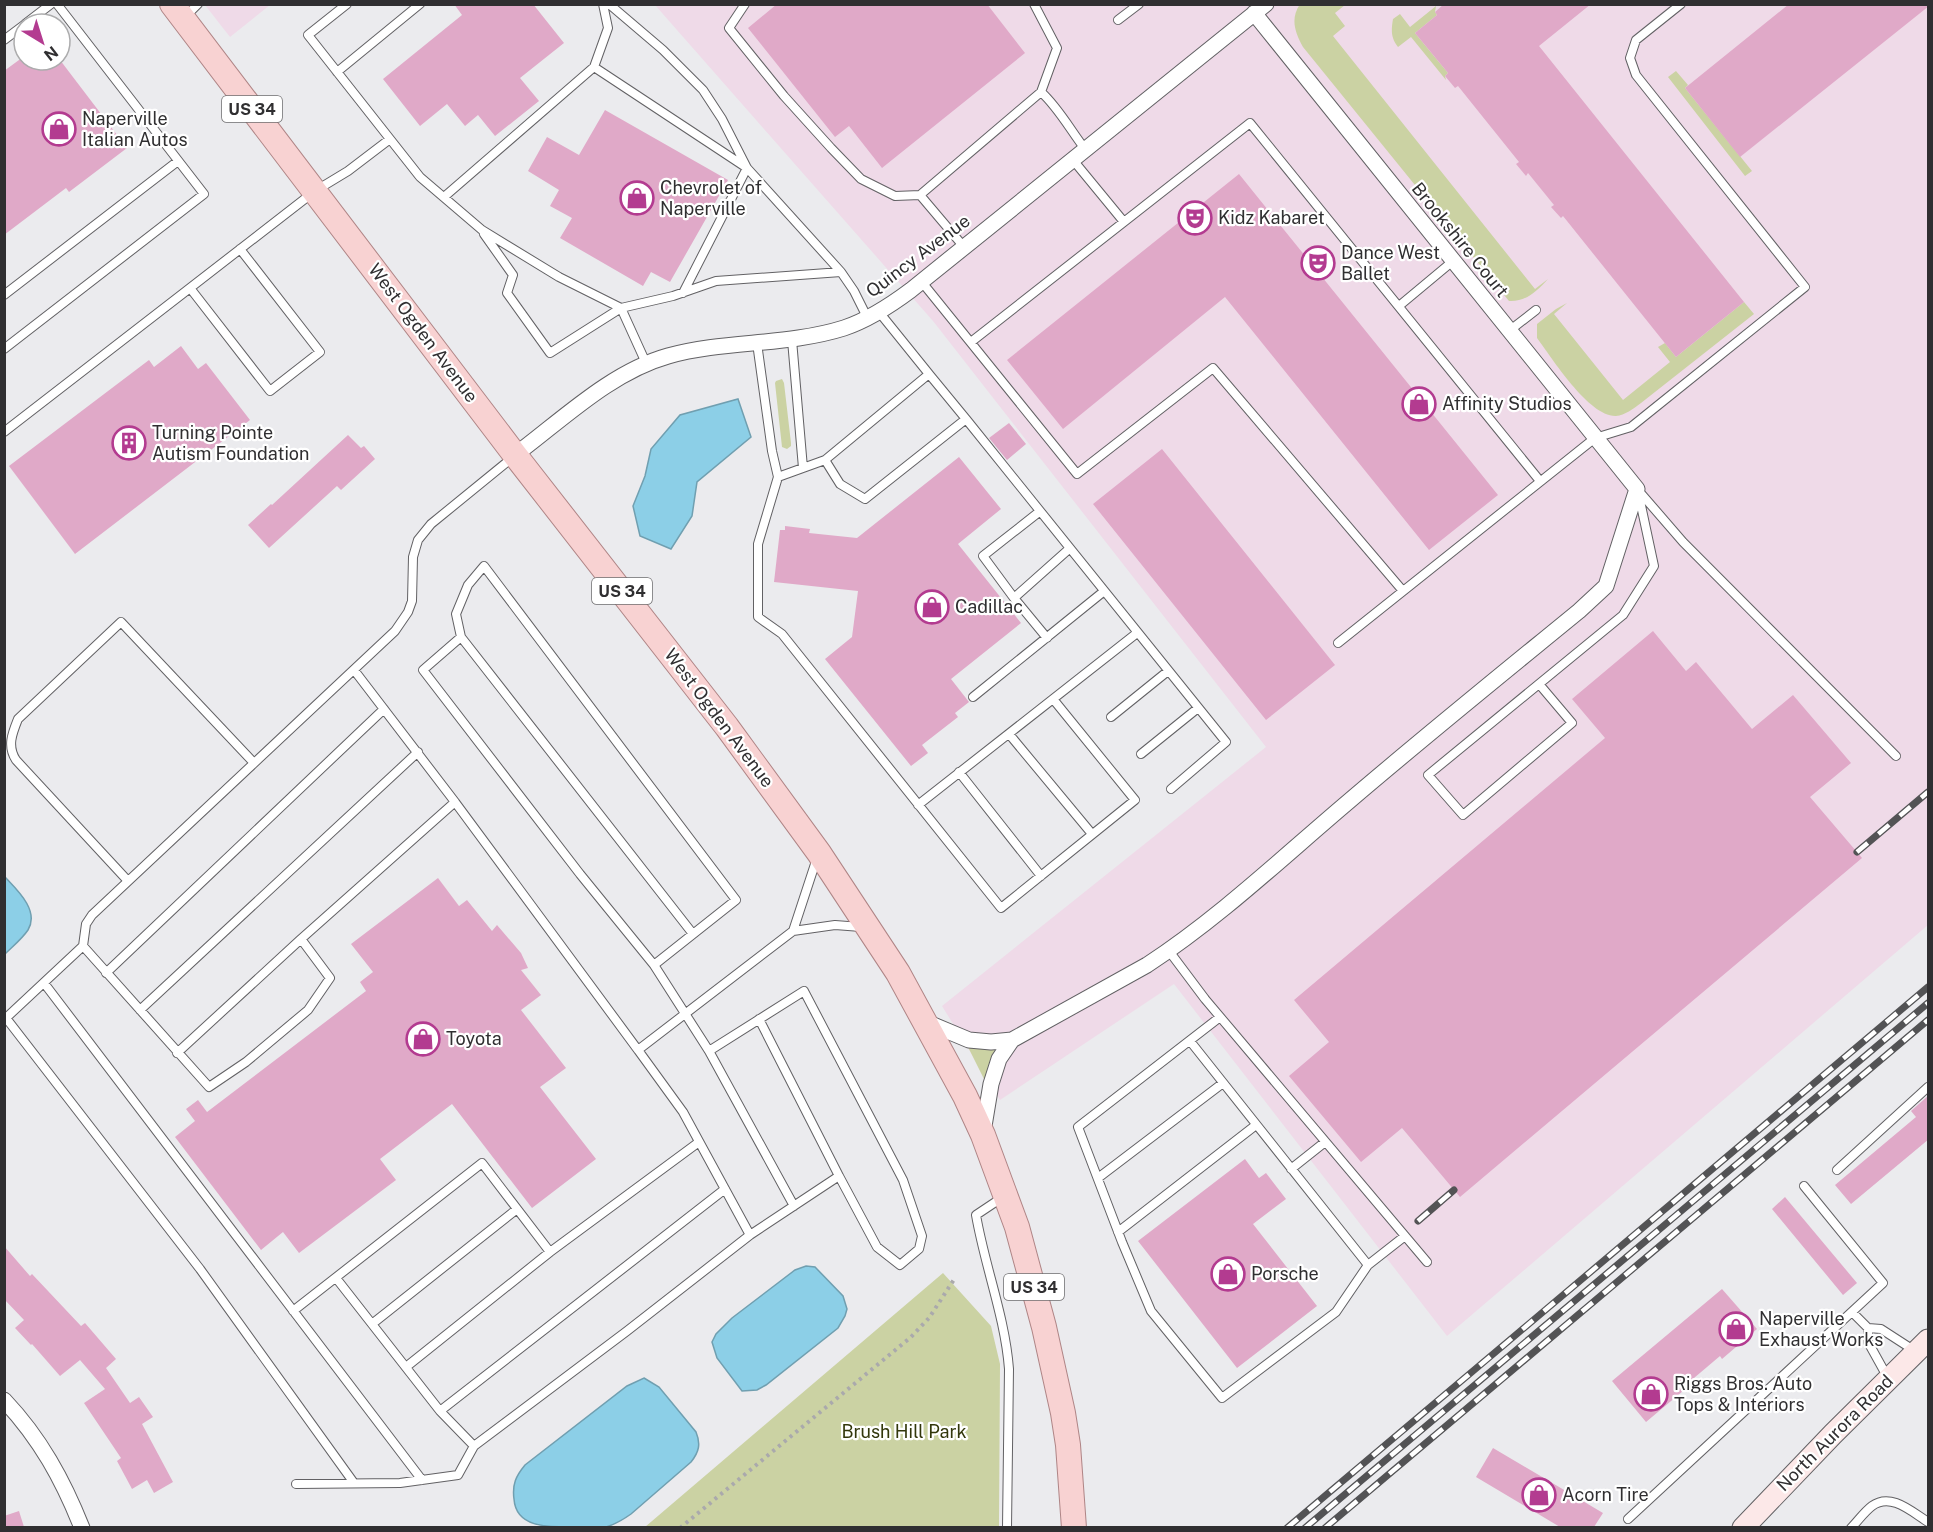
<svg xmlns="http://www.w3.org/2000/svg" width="1933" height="1532" font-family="'Public Sans',sans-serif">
  <rect width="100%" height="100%" fill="#ebebee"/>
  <!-- industrial -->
  <path fill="#efdae8" d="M205 5H270L230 37Z
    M655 5H1928V925L1447 1336 1174 984 1000 1100 942 1006 1266 747 933 321Z"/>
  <!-- green -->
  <path fill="#cbd2a3" d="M1300 4 1345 5 1335 13 1345 26 1333 36 1535 289 1548 279C1537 291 1526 302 1509 301L1303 47C1295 32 1290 19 1300 4Z
    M1436 6 1435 12 1437 15 1415 33 1448 73 1445 76 1446 80 1411 37 1398 47C1391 38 1391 31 1393 19L1400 14 1410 27Z
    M1676 71 1688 85 1685 88 1752 171 1745 176 1668 77Z
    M1744 302 1754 314 1641 403C1633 409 1625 415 1616 416 1589 417 1552 358 1537 338V324L1556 309 1567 303 1554 314 1623 400 1670 362 1658 347 1665 343 1676 357Z
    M782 379 784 383 791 443V446L787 449 782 447 775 383 776 381Z
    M967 1045 978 1049 1001 1046 986 1083Z
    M943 1273 991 1326 1000 1364 999 1527H645Z"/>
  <!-- water -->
  <path fill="#8ccfe7" stroke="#709fb0" stroke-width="1.5" d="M738 399 751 437 697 482 692 516 671 549 640 536 633 506 645 476 651 449 680 415Z
    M4 876C16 889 40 910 28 930 22 939 12 947 5 954Z
    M806 1266 815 1267 843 1296 847 1309 845 1316 838 1328 766 1385 757 1390 742 1391 717 1358 712 1342 716 1334 732 1318 795 1270Z
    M644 1378 659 1387 696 1432C701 1444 699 1452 691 1462L631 1514C624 1519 616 1524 606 1527 597 1529 584 1528 574 1527 551 1527 516 1529 514 1499 512 1484 516 1476 525 1465L627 1386Z"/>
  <!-- building -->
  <path fill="#e0a9c8" d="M454 4H533L564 43 520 78 539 101 495 136 478 115 465 126 447 104 420 126 383 79 462 15Z
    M777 4H987L1025 53 882 168 849 126 835 137 748 28Z
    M1444 4H1591L1539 46 1744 302 1676 357 1563 216 1561 218 1551 207 1554 205 1528 173 1526 176 1516 164 1519 162 1458 86 1455 88 1445 76 1448 73 1415 33 1437 15 1435 12Z
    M1789 4 1929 6 1740 157 1685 88Z
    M19 60H60L127 148 69 192 66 188 4 235V71Z
    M605 110 728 180 670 282 651 272 643 286 560 238 572 218 550 206 559 190 528 171 547 137 579 155Z
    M1239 174 1498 495 1429 550 1225 297 1063 429 1007 360Z
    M181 346 198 369 206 363 250 420 75 554 9 466 149 360 154 367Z
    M1009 423 1026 444 1007 460 989 438Z
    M348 435 361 448 364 446 375 459 341 490 337 486 269 548 248 525 271 504 272 505Z
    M1162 449 1335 665 1266 720 1093 504Z
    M959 457 1001 509 958 544 1021 623 951 679 969 702 955 713 958 717 922 745 928 753 911 766 825 659 852 637 858 591 774 582 780 530H785V526L810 529 809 533 857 538Z
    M1653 631 1686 671 1696 662 1752 729 1793 695 1851 763 1810 797 1862 858 1460 1197 1402 1128 1361 1162 1289 1076 1329 1042 1294 1000 1605 738 1572 699Z
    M438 878 459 906 467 900 492 931 497 925 521 953 528 968 521 970 541 995 521 1010 566 1068 540 1087 596 1159 532 1208 452 1104 380 1159 396 1180 299 1253 283 1232 261 1250 175 1137 195 1121 186 1109 198 1100 207 1112 366 991 360 982 373 972 351 944Z
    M1929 1095V1139L1851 1204 1835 1185 1916 1117 1911 1111Z
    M1245 1159 1259 1178 1266 1173 1286 1199 1253 1224 1317 1306 1237 1368 1138 1241Z
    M1785 1197 1857 1283 1843 1295 1772 1209Z
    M4 1246 30 1276 32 1274 81 1326 85 1323 116 1359 106 1368 130 1403 139 1397 153 1417 142 1424 173 1482 154 1493 147 1480 132 1489 117 1461 121 1458 84 1403 105 1389 80 1360 60 1376 32 1344 31 1345 15 1328 24 1320 4 1299Z
    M1722 1289 1757 1329 1722 1359 1720 1356 1681 1389 1683 1391 1646 1422 1612 1381Z
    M1493 1448 1603 1513 1594 1527H1560L1476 1477Z
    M19 1511 24 1527H4V1516Z"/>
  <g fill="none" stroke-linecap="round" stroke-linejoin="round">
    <defs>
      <path id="service" d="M347 4 308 35 390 139
        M603 4 608 28 594 67 747 168 683 293
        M609 4 663 50 703 90 722 119 747 168 841 272
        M745 4 729 28 784 96 831 148 861 179 895 196 920 195
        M1034 4 1057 48 1041 92
        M186 16 198 4
        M1118 20 1139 4
        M25 24 51 4
        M4 40 24 25
        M337 72 420 4
        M1073 160 1124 222
        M444 197 594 67
        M484 234 513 275 507 293 550 353 621 308
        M964 247 920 195 1041 92C1058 107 1071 131 1085 149
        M240 249 320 352 270 391 190 288 315 191 348 171 390 139 420 177 482 230 559 277 621 308
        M921 281 1077 474 1213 368 1403 591
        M4 295 178 161
        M1399 306 1453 261
        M1509 331 1536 310
        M792 340 803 468
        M971 342 1250 123 1540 481
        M757 343 772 451 778 477 758 544V617L782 634 1001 908 1135 800 1053 699
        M4 349 204 194 57 4
        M646 363 621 308 673 296 716 281 841 272 854 291 867 317
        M966 419 1226 742 1171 789
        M4 432 190 288
        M825 460 840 484 865 499 966 419 929 374
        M778 477 825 460 929 374 879 312
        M1638 490 1683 542 1896 756
        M1014 598 983 556 1039 512
        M461 637 693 934
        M1047 638 1014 598 1069 549
        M1338 643 1595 438 1631 427 1805 287 1636 75 1630 58 1636 40 1681 4
        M1539 684 1572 723 1463 815 1428 775 1623 615 1654 566 1639 496
        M973 697 1103 592
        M1111 717 1168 671
        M1009 734 1092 834
        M1141 754 1198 708
        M959 772 1041 876
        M455 802 638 1050
        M918 805 1137 633
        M128 881 16 760C7 746 12 734 18 719L121 622 254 763
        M793 931 817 858
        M83 946 209 1087 246 1062 308 1010 330 978 301 939 455 802 354 670
        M1169 951 1205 999 1427 1262
        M654 965 580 874 423 670 461 637 456 614 468 585 484 566 736 900 654 965 709 1051 804 991 903 1180 922 1236 919 1249 900 1265 877 1247 839 1176 750 1235
        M106 973 384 709
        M44 983 422 1480
        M140 1010 418 752
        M1220 1017 1078 1127 1122 1242 1151 1311 1222 1398 1336 1312 1368 1265
        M759 1019 839 1176
        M1190 1041 1368 1265 1405 1236
        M709 1051 794 1206
        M177 1053 301 939
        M1291 1169 1325 1142
        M1837 1170 1928 1087
        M1098 1178 1223 1083
        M1003 1197 976 1215C985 1267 1005 1317 1009 1369L1007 1528
        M1118 1232 1256 1125
        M336 1278 440 1411
        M293 1311 482 1163 550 1252 699 1142
        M1853 1313 1868 1328 1881 1329 1915 1351
        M372 1324 517 1209
        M1868 1328V1342L1888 1378
        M406 1367 550 1252
        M474 1446 440 1411 725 1189
        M354 1483 200 1269 6 1018 83 946 86 924 92 915 395 631 408 612 412 601 413 557 418 540 431 524 512 458
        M296 1484 400 1483 458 1475 474 1446 627 1331 750 1235 683 1112 638 1050 793 931 835 925 861 927
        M1628 1519 1883 1283 1804 1186
        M1851 1528C1858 1521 1864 1512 1872 1506 1891 1492 1912 1512 1928 1522"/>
      <path id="minor" d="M515 455C562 420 611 372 668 356 725 340 787 346 844 328 868 320 891 305 911 290L1266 4
        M926 1022 969 1040 991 1042 1012 1040 1147 965C1219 918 1283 857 1348 802 1424 737 1502 674 1579 611L1606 586 1637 489 1254 13
        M983 1132 991 1084 999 1059 1012 1040
        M4 1400C40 1438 63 1480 82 1528"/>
      <path id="secondary" d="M1743 1528 1833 1434 1928 1340"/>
      <path id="primary" d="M172 4 515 455 727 727 819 853 898 973 965 1096 983 1135 1017 1227 1044 1327 1063 1413 1068 1445 1074 1528"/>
    </defs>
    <!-- service casing -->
    <use href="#service" stroke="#626164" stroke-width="10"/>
    <!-- minor casing -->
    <use href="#minor" stroke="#626164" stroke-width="17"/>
    <!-- secondary casing -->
    <use href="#secondary" stroke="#626164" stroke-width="23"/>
    <!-- primary casing -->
    <use href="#primary" stroke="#af8586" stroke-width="26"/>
    <!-- path -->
    <path stroke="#aaa9ac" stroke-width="4" stroke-dasharray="3 4.5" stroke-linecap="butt" d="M680 1528 911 1337 929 1318 955 1278"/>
    <!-- service -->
    <use href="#service" stroke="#fff" stroke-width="8"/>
    <!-- minor -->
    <use href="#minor" stroke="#fff" stroke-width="15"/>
    <!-- secondary -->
    <use href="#secondary" stroke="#fce8e8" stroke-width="21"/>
    <!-- primary -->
    <use href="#primary" stroke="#f8d2d2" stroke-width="24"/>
    <defs>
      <path id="rail" d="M1857 852 1928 792
        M1418 1221 1454 1190
        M1287 1528 1928 987
        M1305 1528 1928 1003
        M1325 1528 1928 1020"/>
    </defs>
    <!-- rail casing -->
    <use href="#rail" stroke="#535355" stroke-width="7"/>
    <!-- rail -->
    <use href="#rail" stroke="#fff" stroke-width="4.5" stroke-dasharray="14" stroke-linecap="butt"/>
  </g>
  <!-- icons -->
  <defs>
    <symbol id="shop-ring" viewBox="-11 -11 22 22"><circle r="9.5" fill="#fff" stroke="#b33b90" stroke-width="1.5"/><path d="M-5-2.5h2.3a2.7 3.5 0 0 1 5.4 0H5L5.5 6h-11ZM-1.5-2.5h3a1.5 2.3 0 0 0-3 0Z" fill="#b33b90"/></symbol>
    <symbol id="theatre-ring" viewBox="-11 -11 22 22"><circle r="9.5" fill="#fff" stroke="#b33b90" stroke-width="1.5"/><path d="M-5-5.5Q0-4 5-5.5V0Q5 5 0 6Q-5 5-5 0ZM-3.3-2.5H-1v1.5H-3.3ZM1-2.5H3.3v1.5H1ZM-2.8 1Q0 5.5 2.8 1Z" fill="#b33b90"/></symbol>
    <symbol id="building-ring" viewBox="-11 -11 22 22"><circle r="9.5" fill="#fff" stroke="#b33b90" stroke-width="1.5"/><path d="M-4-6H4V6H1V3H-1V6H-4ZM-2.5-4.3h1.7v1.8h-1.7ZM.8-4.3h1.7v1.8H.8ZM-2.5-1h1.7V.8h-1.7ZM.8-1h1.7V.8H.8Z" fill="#b33b90"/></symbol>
  </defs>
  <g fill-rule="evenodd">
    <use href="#shop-ring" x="40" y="110" width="38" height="38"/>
    <use href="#shop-ring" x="618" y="179" width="38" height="38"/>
    <use href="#theatre-ring" x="1176" y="199" width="38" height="38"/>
    <use href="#theatre-ring" x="1299" y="244" width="38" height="38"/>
    <use href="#shop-ring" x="1400" y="385" width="38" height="38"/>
    <use href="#building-ring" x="110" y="424" width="38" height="38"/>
    <use href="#shop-ring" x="913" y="588" width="38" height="38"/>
    <use href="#shop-ring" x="404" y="1020" width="38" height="38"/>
    <use href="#shop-ring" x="1209" y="1255" width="38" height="38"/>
    <use href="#shop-ring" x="1717" y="1310" width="38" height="38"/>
    <use href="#shop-ring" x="1632" y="1375" width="38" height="38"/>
    <use href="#shop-ring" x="1520" y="1476" width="38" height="38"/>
  </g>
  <g text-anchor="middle" stroke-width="4.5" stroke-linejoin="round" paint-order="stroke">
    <!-- shield labels -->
    <g fill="#fff" stroke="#6e6d6f" stroke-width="1.5">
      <rect x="222" y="96" width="60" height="26" rx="4.5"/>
      <rect x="592" y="578" width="60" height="26" rx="4.5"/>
      <rect x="1004" y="1274" width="60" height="26" rx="4.5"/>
    </g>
    <g font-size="16" font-weight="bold" fill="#302f31">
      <text x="252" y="115">US 34</text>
      <text x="622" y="597">US 34</text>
      <text x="1034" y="1293">US 34</text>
    </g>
    <!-- poi labels -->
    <g font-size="18" fill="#302f31" stroke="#fff" text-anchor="start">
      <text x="82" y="125">Naperville<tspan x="82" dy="21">Italian Autos</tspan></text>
      <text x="660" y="194">Chevrolet of<tspan x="660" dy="21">Naperville</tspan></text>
      <text x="1218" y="224">Kidz Kabaret</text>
      <text x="1341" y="259">Dance West<tspan x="1341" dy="21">Ballet</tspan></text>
      <text x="1442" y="410">Affinity Studios</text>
      <text x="152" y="439">Turning Pointe<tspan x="152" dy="21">Autism Foundation</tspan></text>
      <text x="955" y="613">Cadillac</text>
      <text x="446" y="1045">Toyota</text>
      <text x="1251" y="1280">Porsche</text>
      <text x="1759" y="1325">Naperville<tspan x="1759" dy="21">Exhaust Works</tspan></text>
      <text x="1674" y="1390">Riggs Bros. Auto<tspan x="1674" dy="21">Tops &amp; Interiors</tspan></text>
      <text x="1562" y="1501">Acorn Tire</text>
    </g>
    <!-- street labels -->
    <g font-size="18" fill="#302f31" stroke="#fff">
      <text transform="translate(1460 240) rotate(51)" y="6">Brookshire Court</text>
      <text transform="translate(918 256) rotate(-37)" y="6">Quincy Avenue</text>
      <text transform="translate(423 333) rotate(53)" y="6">West Ogden Avenue</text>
      <text transform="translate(719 718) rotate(53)" y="6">West Ogden Avenue</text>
      <text transform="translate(1835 1433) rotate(-45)" y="6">North Aurora Road</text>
    </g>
    <!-- park labels -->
    <g font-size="18" fill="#32370b" stroke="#fff">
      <text x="904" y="1438">Brush Hill Park</text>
    </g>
  </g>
  <!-- border -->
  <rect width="1933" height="1532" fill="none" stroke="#302f31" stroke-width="12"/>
  <!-- north arrow -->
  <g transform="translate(42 42) rotate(142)"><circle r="28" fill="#ffffff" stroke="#acacad" stroke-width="1.5"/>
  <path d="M0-4.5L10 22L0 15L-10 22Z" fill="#b33b90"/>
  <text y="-9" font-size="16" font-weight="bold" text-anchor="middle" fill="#302f31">N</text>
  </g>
</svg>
